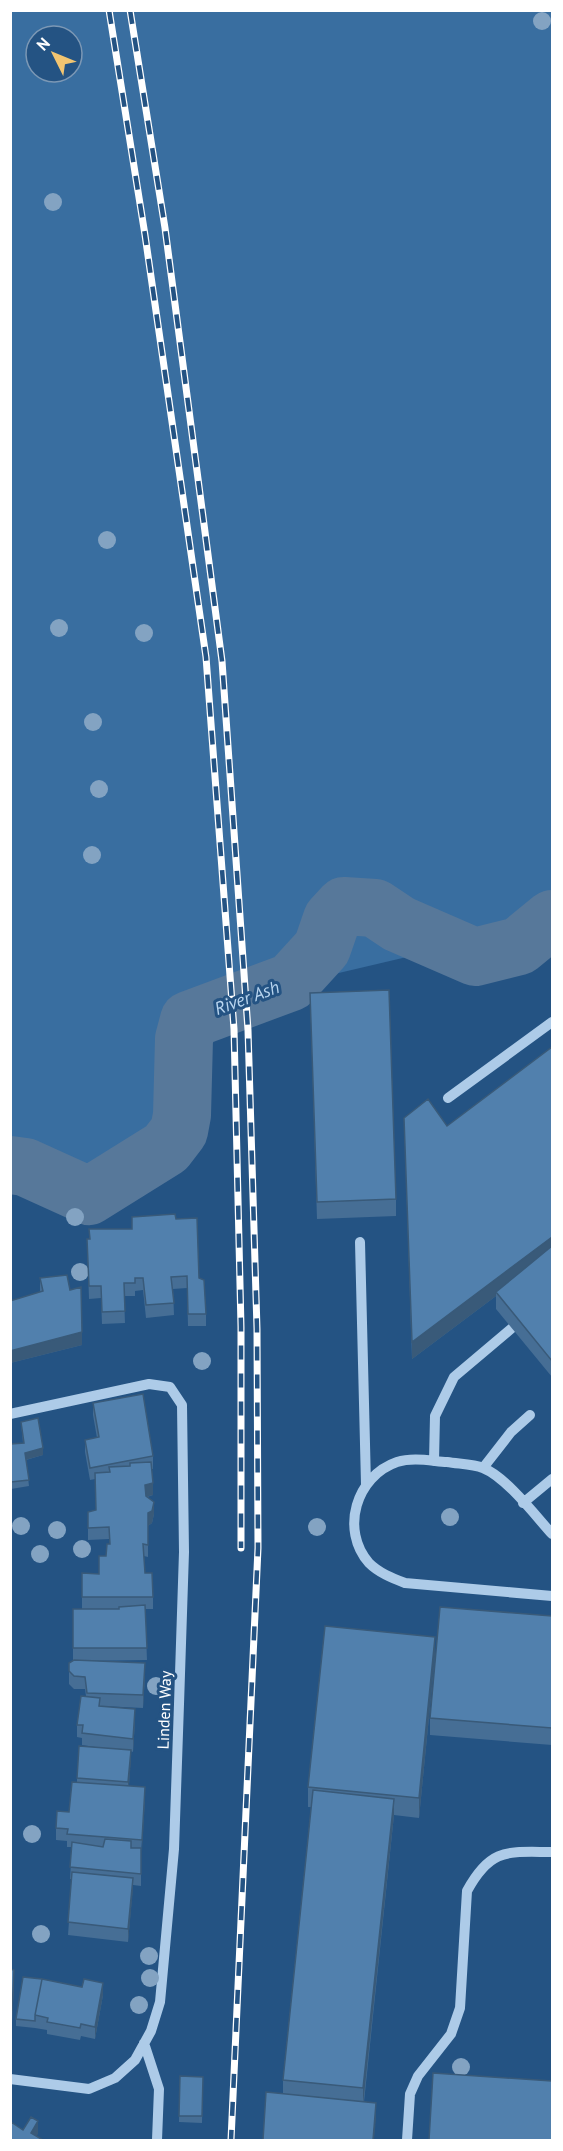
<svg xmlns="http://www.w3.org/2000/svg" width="563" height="2151" font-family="'PT Sans',sans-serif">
  <rect width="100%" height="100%" fill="#245383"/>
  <!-- green -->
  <path fill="#396ea0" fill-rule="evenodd" d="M11 10 552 11V923L275 988 189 1020 184 1039 182 1115 179 1131 166 1148 89 1196 25 1167 11 1165ZM36 36H72V72H36Z"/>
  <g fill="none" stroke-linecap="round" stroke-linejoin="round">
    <!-- river -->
    <path stroke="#57789a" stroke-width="58" d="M10 1165 25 1167 89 1196 166 1148 179 1131 182 1115 184 1039 189 1020 291 982 322 948 332 919 344 906 375 908 399 924 475 957 519 946 552 919"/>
    <!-- minor -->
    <path stroke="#adcbe8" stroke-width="10" d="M448 1098 552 1022
      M360 1242 366 1484
      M10 1414 149 1384 170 1387 182 1405 184 1552 179 1704 174 1849 160 2002 151 2031 135 2060 115 2078 89 2089 10 2079
      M434 1461 435 1416 454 1377 512 1328
      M483 1468 511 1432 530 1415
      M523 1503 552 1479
      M552 1534C535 1515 506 1477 483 1468 473 1464 459 1464 447 1462 431 1461 413 1457 397 1462 356 1476 340 1530 369 1563 379 1573 392 1578 405 1583L552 1596
      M144 2043 159 2089 157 2140
      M407 2140 410 2094 418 2076 451 2034 460 2008 467 1891C491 1847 508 1852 552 1852"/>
    <defs>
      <path id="rail" d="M109 10 145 235 206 657 234 1029 241 1327V1548
        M130 10 165 228 222 661 248 1030 257 1329 258 1548 231 2140"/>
    </defs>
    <!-- rail casing -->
    <use href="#rail" stroke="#fff" stroke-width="7"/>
    <!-- rail -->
    <use href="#rail" stroke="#245383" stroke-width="4.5" stroke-dasharray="14" stroke-linecap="butt"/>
  </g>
  <!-- trees -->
  <g fill="#83a3c2">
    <circle cx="542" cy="21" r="9"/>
    <circle cx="53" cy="202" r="9"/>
    <circle cx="107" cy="540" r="9"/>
    <circle cx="59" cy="628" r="9"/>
    <circle cx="144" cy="633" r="9"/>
    <circle cx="93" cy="722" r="9"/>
    <circle cx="99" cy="789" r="9"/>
    <circle cx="92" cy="855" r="9"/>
    <circle cx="75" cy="1217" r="9"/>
    <circle cx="80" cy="1272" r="9"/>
    <circle cx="202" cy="1361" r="9"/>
    <circle cx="450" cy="1517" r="9"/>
    <circle cx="21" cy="1526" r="9"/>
    <circle cx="317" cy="1527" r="9"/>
    <circle cx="57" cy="1530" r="9"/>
    <circle cx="82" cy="1549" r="9"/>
    <circle cx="40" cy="1554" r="9"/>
    <circle cx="156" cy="1686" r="9"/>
    <circle cx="32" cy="1834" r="9"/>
    <circle cx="41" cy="1934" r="9"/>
    <circle cx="149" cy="1956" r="9"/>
    <circle cx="150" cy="1978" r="9"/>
    <circle cx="139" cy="2005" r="9"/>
    <circle cx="461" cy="2067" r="9"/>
  </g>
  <!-- wall -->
  <path fill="#466e95" d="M310 993 396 1199V1216L317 1219Z
    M552 1047V1377L496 1309V1296L412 1359 404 1118 447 1126Z
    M132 1217 176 1219 199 1278 206 1314V1326H188L187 1288 173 1289 174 1315 146 1318 143 1290 135 1291V1296H124L125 1323 102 1324 101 1298 89 1299 87 1239H89V1229H132Z
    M40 1278 82 1345 10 1363V1301L40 1292Z
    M93 1403 153 1456V1469H152L153 1495 147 1497 154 1514 152 1523 148 1526V1557L144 1556 145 1573 153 1597V1609H145L147 1660 77 1661 145 1675 143 1708 102 1706 135 1721 133 1752 131 1751 129 1786 145 1799 141 1852V1886L133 1885 128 1942 68 1935 72 1879H70L72 1847H67V1841L56 1840V1828L69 1812 77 1782V1778L95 1747 82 1745V1738L77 1737V1725L86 1696 85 1689H74L69 1684V1663L73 1661V1609H82V1573L99 1574 110 1544 109 1539 88 1540V1512L96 1510 95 1479 90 1480 85 1452V1440L97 1438 93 1415Z
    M21 1422 43 1455 26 1460 29 1486 11 1489 10 1444 23 1443Z
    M552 1616V1745L430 1735V1718Z
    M435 1656 419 1818 394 1815 364 2102 376 2119 283 2094V2080L311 1807H308V1787Z
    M10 1969 14 1982 12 2023H10Z
    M103 1995 95 2039 81 2036 80 2040 47 2034V2030L35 2028 16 2026V2019Z
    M180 2076 203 2077 202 2123 179 2122Z"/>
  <!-- shaded-wall -->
  <path fill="#395a79" d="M552 1237V1254L496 1292V1296L412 1359V1342Z
    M12 1278V1285L10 1286V1279Z
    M82 1332V1345L10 1363V1351Z
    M43 1448V1455L25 1460V1453Z
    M153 1483V1495L145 1497V1485Z
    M154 1502V1514L152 1523 148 1526V1513Z
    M435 1637V1656L419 1818V1798Z
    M145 1663V1675L143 1708V1695Z
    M135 1709V1721L133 1752V1739Z
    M131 1750V1762L128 1794V1782Z
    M145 1787V1799L142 1852V1840Z
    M394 1799V1815L363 2105V2088Z
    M133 1878V1890L128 1942V1929Z
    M14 1970V1982L12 2023V2010Z
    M103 1983V1995L95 2039V2027Z
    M376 2103V2119L374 2140H373Z
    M38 2121V2134L34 2140 31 2133Z"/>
  <!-- building -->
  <path fill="#5180ad" stroke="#395a79" stroke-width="1.5" d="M389 990 396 1199 317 1202 310 993Z
    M552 1047V1237L412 1342 404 1118 428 1099 447 1126Z
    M175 1214 176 1219 197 1218 199 1278 204 1280 206 1314H188L187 1276 171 1277 174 1303 146 1305 143 1278H135V1283H124L125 1311 102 1312 101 1286H89L87 1239H90L89 1229H132V1217Z
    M552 1246V1361L496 1292Z
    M67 1275 70 1290 81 1287 82 1332 10 1351V1301L43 1291 40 1278Z
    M143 1394 153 1456 90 1468 85 1440 99 1437 93 1403Z
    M38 1418 43 1448 25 1453 29 1480 11 1482 10 1444 24 1443 21 1422Z
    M151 1462 153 1483 145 1485 146 1496 154 1502 152 1511 148 1513V1545L143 1544 145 1573H152L153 1597H82V1573L99 1574V1556H106L107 1544H110L109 1527 88 1528V1512L96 1510 95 1473 110 1472 109 1467 130 1466V1463Z
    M145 1605 147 1648H73V1609H119V1607Z
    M440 1607 552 1616V1728L430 1718Z
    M325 1626 435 1637 419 1798 308 1787Z
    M74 1660 145 1663 143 1695 87 1693 85 1677 74 1676 69 1671V1663Z
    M81 1696 100 1698 99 1706 135 1709 133 1739 82 1733 83 1725H77Z
    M79 1746 131 1750 128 1782 77 1778Z
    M72 1782 145 1787 142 1840 67 1834 68 1829 56 1828 57 1811 69 1812Z
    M313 1790 394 1799 363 2088 283 2080Z
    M105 1839 131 1841V1848H141V1874L70 1867 72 1842 103 1847Z
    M72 1872 133 1878 128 1929 68 1922Z
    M10 1969 14 1970 12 2010H10Z
    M23 1977 42 1979 35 2015V2021L16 2019Z
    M42 1979 82 1987 84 1979 103 1983 95 2027 81 2024 80 2028 47 2022 48 2018 35 2015Z
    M433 2073 552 2081V2140H429Z
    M180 2076 203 2077 202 2116H179Z
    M266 2092 376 2103 373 2140H263Z
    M31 2117 38 2121 31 2133 43 2140H10L11 2122 23 2130Z"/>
  <g text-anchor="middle" stroke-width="6" stroke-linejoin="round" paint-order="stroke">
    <!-- street labels -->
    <g font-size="16" fill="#fff" stroke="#245383">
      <text transform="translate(164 1710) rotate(-88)" y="6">Linden Way</text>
    </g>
    <!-- water labels -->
    <g font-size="18" font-style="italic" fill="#b9d5ef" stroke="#245383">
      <text transform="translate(247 998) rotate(-20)" y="6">River Ash</text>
    </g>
  </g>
  <!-- border -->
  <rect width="563" height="2151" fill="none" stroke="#ffffff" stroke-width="24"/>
  <!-- north arrow -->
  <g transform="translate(54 54) rotate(313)"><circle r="28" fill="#245383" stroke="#7c98b5" stroke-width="1.5"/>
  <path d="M0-4.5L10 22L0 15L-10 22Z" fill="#f2c571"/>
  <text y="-9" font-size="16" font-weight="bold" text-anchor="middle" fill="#ffffff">N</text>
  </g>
</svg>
